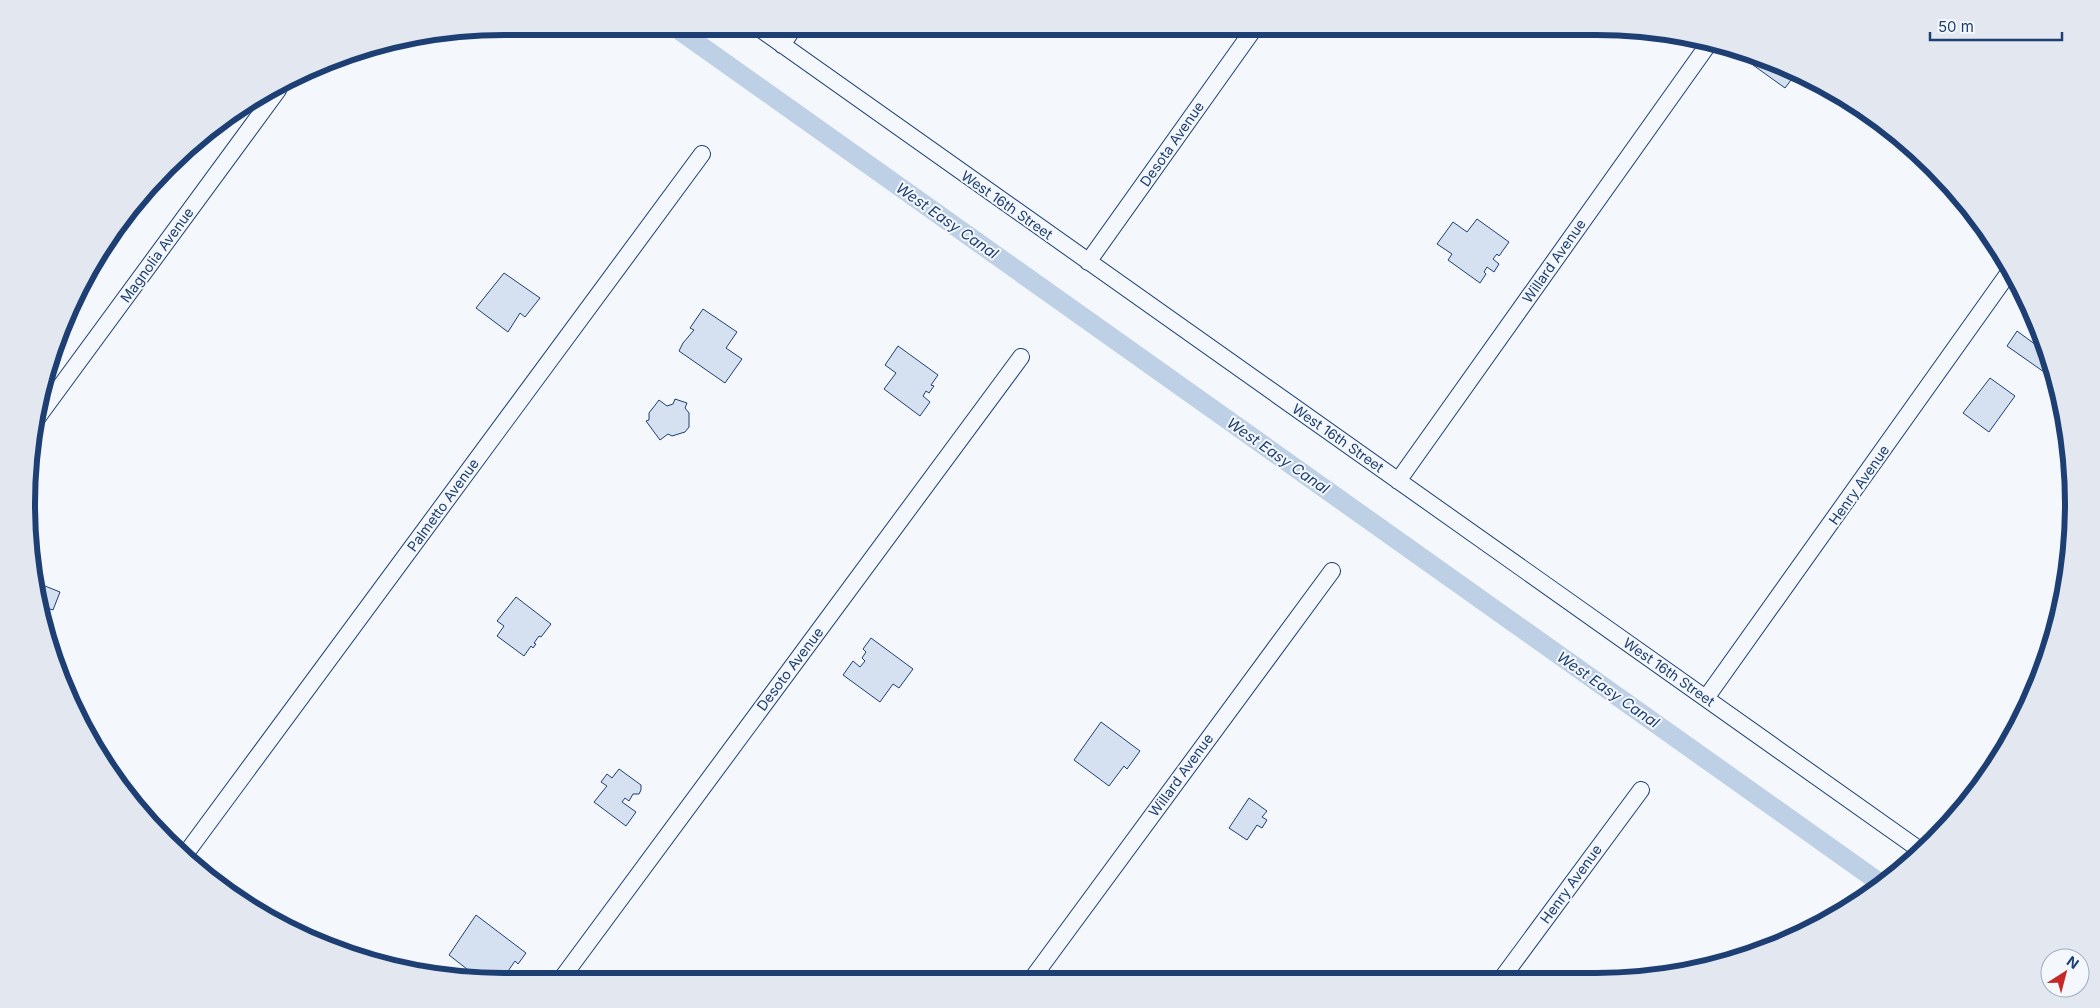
<svg xmlns="http://www.w3.org/2000/svg" width="2100" height="1008" font-family="Inter,sans-serif">
  <rect width="100%" height="100%" fill="#f4f7fb"/>
  <g fill="none" stroke-linecap="round" stroke-linejoin="round">
    <!-- canal -->
    <path stroke="#bed0e5" stroke-width="19" d="M673 26 1883 885"/>
  </g>
  <!-- building -->
  <path fill="#d5e0f0" stroke="#1d3f73" d="M1759 57 1779 63 1797 72 1785 88 1753 65Z
    M128 216 120 230 117 228Z
    M1477 219 1509 242 1499 256 1497 254 1493 259 1499 264 1494 272 1487 267 1484 272 1486 274 1480 283 1448 260 1452 254 1437 244 1453 222 1467 232Z
    M113 232 116 234 108 246 104 243Z
    M504 273 540 298 525 317 520 313 508 332 476 308Z
    M703 309 737 332 726 348 742 359 725 383 679 351 683 343 694 330 690 328Z
    M2017 331 2036 345 2042 337 2050 363 2044 372 2007 346Z
    M898 346 938 375 931 385 934 386 929 393 926 391 923 396 930 402 920 416 884 389 896 373 885 365Z
    M1990 378 2015 396 1989 432 1963 413Z
    M675 399 687 403 685 408 689 413V427L685 432 672 436 668 434 660 440 646 421 649 420V413L659 400 667 406 673 404Z
    M35 582 60 592 53 610 47 608 45 613Z
    M516 597 551 624 541 637 539 636 534 643 536 644 533 648 531 646 524 656 497 636 504 626 497 621Z
    M871 638 913 669 899 688 893 684 880 702 843 675 853 661 860 667 865 661 862 658 866 652 863 649Z
    M1101 722 1140 751 1127 769 1124 766 1109 786 1074 760Z
    M619 769 641 785V790L639 794H633L629 801 625 798 622 802 636 812 626 826 594 802 607 786 601 782 607 774 612 778Z
    M1249 798 1267 811 1262 817 1267 820 1262 828 1257 825 1247 840 1229 828Z
    M476 915 526 953 518 964 515 961 506 974 510 977 507 982 481 980 449 955Z"/>
  <g fill="none" stroke-linecap="round" stroke-linejoin="round">
    <defs>
      <path id="minor" d="M756 26 1920 850
        M782 45 795 26
        M1088 262 1256 26
        M35 421 278 90
        M1398 481 1710 42
        M1706 698 2010 271
        M184 856 702 154
        M1502 978 1641 790
        M1031 980 1332 571
        M559 982 1021 357"/>
    </defs>
    <!-- minor casing -->
    <use href="#minor" stroke="#1d3f73" stroke-width="18"/>
    <!-- minor -->
    <use href="#minor" stroke="#f4f7fb" stroke-width="16"/>
  </g>
  <g text-anchor="middle" stroke-width="4" stroke-linejoin="round" paint-order="stroke">
    <!-- street labels -->
    <g font-size="14" fill="#1d3f73" stroke="#f4f7fb">
      <text transform="translate(1172 144) rotate(-55)" y="5">Desota Avenue</text>
      <text transform="translate(1007 205) rotate(35)" y="5">West 16th Street</text>
      <text transform="translate(157 255) rotate(-54)" y="5">Magnolia Avenue</text>
      <text transform="translate(1554 261) rotate(-55)" y="5">Willard Avenue</text>
      <text transform="translate(1338 438) rotate(35)" y="5">West 16th Street</text>
      <text transform="translate(1859 485) rotate(-55)" y="5">Henry Avenue</text>
      <text transform="translate(443 505) rotate(-54)" y="5">Palmetto Avenue</text>
      <text transform="translate(790 669) rotate(-53)" y="5">Desoto Avenue</text>
      <text transform="translate(1669 672) rotate(35)" y="5">West 16th Street</text>
      <text transform="translate(1181 775) rotate(-54)" y="5">Willard Avenue</text>
      <text transform="translate(1571 884) rotate(-54)" y="5">Henry Avenue</text>
    </g>
    <!-- water labels -->
    <g font-size="15" font-style="italic" fill="#1d3f73" stroke="#f4f7fb">
      <text transform="translate(947 221) rotate(35)" y="5">West Easy Canal</text>
      <text transform="translate(1278 456) rotate(35)" y="5">West Easy Canal</text>
      <text transform="translate(1608 690) rotate(35)" y="5">West Easy Canal</text>
    </g>
  </g>
  <!-- crop -->
  <path d="M0 0H2100V1008H0ZM504 35H1596A469 469 0 0 1 2065 504V504A469 469 0 0 1 1596 973H504A469 469 0 0 1 35 504V504A469 469 0 0 1 504 35Z" fill="#e3e8f0" fill-rule="evenodd"/>
  <path fill="none" stroke="#1d3f73" stroke-width="6" d="M504 35H1596A469 469 0 0 1 2065 504V504A469 469 0 0 1 1596 973H504A469 469 0 0 1 35 504V504A469 469 0 0 1 504 35Z"/>
  <!-- north arrow -->
  <g transform="translate(2065 973) rotate(36)"><circle r="24" fill="#f4f7fb" stroke="#9eadc5"/>
  <path d="M0-4L9 19L0 12L-9 19Z" fill="#c62828"/>
  <text y="-8" font-size="14" font-weight="bold" text-anchor="middle" fill="#1d3f73">N</text>
  </g>
  <!-- scale -->
  <path d="M1930 32v8h132v-8" fill="none" stroke="#1d3f73" stroke-width="2.5"/>
  <text x="1938" y="32" font-size="15" fill="#1d3f73" stroke="#f4f7fb" stroke-width="4" paint-order="stroke">50 m</text>
</svg>
